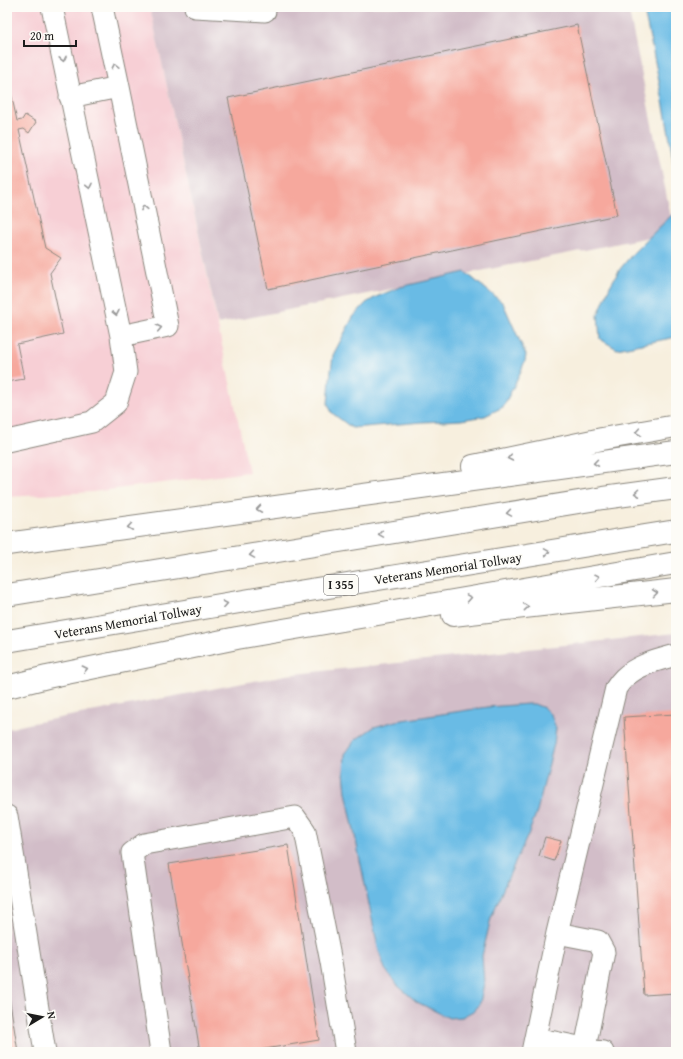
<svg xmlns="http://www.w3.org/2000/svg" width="683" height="1059" font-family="'Gentium Book Plus',serif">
  <rect width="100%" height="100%" fill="#fdfcf7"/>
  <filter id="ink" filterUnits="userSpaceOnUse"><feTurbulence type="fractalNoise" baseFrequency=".025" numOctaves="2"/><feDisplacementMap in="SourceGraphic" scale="8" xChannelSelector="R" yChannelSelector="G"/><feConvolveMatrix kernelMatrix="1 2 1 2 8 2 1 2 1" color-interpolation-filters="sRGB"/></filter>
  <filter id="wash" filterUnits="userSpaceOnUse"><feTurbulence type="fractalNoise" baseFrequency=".012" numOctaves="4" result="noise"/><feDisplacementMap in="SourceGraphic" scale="16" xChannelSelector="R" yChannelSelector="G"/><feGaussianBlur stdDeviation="0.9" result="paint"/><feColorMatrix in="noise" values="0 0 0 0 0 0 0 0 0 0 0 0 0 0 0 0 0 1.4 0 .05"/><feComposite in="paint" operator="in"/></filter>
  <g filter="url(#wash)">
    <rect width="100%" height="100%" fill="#f7efde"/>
    <!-- built -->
    <path fill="#f7cfd5" d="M7 7H150L249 472 92 492 7 497Z"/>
    <!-- industrial -->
    <path fill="#d2bdc8" d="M150 7H628L674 232 218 324Z
      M676 633V1052H7V729L33 723 286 675Z"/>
    <!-- water -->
    <path fill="#69bbe5" stroke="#426c80" d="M643 7H676V183C669 124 656 65 643 7Z
      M676 211V337L617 349 600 339 598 315 610 286 620 269 635 251Z
      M465 272 503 303 526 355 525 361 517 380 503 407 485 416 461 420 423 422 352 428 332 413 328 404 330 379 333 355 353 317 366 303 376 297 400 287Z
      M528 704H534L544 708 551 715 556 728 554 744 537 811 528 835 507 880 491 918 482 956 484 983 480 1003 473 1011 462 1017 449 1018 417 1002 397 985 385 969 378 948 346 792 344 772 345 754 355 740 374 727 396 721 488 707Z"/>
    <g id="blocks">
      <!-- building -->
      <path fill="#f6a89d" d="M577 25 617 215 268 289 228 98Z
        M7 74 17 121 22 120 25 115 36 122 29 133 24 129 19 130 45 248 61 258 50 273 63 334 17 344 24 379 7 382Z
        M676 714V993L644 995 624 717Z
        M545 837 561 841 554 861 539 856Z
        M288 845 319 1040 247 1052H200L169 864Z
        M7 990H8L18 1052H7Z"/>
    </g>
  </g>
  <g filter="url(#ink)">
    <use href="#blocks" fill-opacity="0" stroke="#8a867d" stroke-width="1"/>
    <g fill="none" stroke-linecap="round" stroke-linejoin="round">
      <defs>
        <path id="minor" d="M102 7 119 87 168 326 121 336
          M195 7 265 11
          M70 97 119 87
          M7 441 92 422 116 403 126 372 121 336 52 7
          M7 816 45 1052
          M557 933 598 941 604 952 585 1048
          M535 1038 603 1052
          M161 1052 132 853 144 844 295 817 305 831 331 962 346 1052
          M532 1052 557 933 616 688C618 685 621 681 624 678 637 665 658 660 676 655"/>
        <path id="highway" d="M473 466 602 439 676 426
          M7 544 676 452
          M7 595 603 498 676 488
          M453 615 676 590
          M7 641 310 590 676 531
          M7 687 47 677 237 638 676 563"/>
      </defs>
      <!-- minor casing -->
      <use href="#minor" stroke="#8a867d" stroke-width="23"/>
      <!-- highway casing -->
      <use href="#highway" stroke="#8a867d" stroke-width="24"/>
      <!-- minor -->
      <use href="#minor" stroke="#fff" stroke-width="21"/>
      <!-- highway -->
      <use href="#highway" stroke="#fff" stroke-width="22"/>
    </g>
    <!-- one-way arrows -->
    <defs><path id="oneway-chevron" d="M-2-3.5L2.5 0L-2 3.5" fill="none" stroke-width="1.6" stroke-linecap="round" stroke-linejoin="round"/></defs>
    <g stroke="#999">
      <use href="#oneway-chevron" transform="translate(63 59) rotate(78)"/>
      <use href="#oneway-chevron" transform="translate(115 66) rotate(-102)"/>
      <use href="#oneway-chevron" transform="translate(89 186) rotate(78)"/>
      <use href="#oneway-chevron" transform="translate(144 208) rotate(-101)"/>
      <use href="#oneway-chevron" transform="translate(116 313) rotate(78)"/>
      <use href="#oneway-chevron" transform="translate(159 328) rotate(-12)"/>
      <use href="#oneway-chevron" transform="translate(638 432) rotate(170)"/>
      <use href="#oneway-chevron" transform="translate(510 458) rotate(168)"/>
      <use href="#oneway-chevron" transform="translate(596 463) rotate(172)"/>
      <use href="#oneway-chevron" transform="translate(637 493) rotate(173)"/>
      <use href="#oneway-chevron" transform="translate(259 509) rotate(172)"/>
      <use href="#oneway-chevron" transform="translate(509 513) rotate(171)"/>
      <use href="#oneway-chevron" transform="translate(130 527) rotate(172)"/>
      <use href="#oneway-chevron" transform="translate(381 534) rotate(171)"/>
      <use href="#oneway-chevron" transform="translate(547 552) rotate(-9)"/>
      <use href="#oneway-chevron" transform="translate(252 555) rotate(171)"/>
      <use href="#oneway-chevron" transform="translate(597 577) rotate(-10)"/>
      <use href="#oneway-chevron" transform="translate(655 593) rotate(-7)"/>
      <use href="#oneway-chevron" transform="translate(469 598) rotate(-10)"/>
      <use href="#oneway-chevron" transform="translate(225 604) rotate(-10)"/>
      <use href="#oneway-chevron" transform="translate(526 607) rotate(-6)"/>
      <use href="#oneway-chevron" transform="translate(85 669) rotate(-12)"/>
    </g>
  </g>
  <g text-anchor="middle" stroke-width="3.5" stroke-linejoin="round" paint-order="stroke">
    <!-- shield labels -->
    <rect fill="#fdfcf7" stroke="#605f5e" stroke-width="1" x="324" y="575" width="34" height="20" rx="3"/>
    <g font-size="12" font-weight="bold" fill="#1c1c1c">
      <text x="341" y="589">I 355</text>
    </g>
    <!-- street labels -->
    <g font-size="13" fill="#1c1c1c" stroke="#fdfcf7">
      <text transform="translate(448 568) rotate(-9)" y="5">Veterans Memorial Tollway</text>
      <text transform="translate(128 621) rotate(-10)" y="5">Veterans Memorial Tollway</text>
    </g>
  </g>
  <!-- margin -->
  <rect width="683" height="1059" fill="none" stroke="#fdfcf7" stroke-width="24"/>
  <!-- north arrow -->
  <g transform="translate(42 1017) rotate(80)" stroke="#fdfcf7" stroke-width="3" paint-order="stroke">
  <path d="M0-3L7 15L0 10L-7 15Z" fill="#1c1c1c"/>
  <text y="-6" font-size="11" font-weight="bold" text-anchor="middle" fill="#1c1c1c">N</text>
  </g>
  <!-- scale -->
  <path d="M24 40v6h52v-6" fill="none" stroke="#1c1c1c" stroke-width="2"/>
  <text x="30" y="40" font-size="12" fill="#1c1c1c" stroke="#fdfcf7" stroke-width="3" paint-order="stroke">20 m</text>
</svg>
